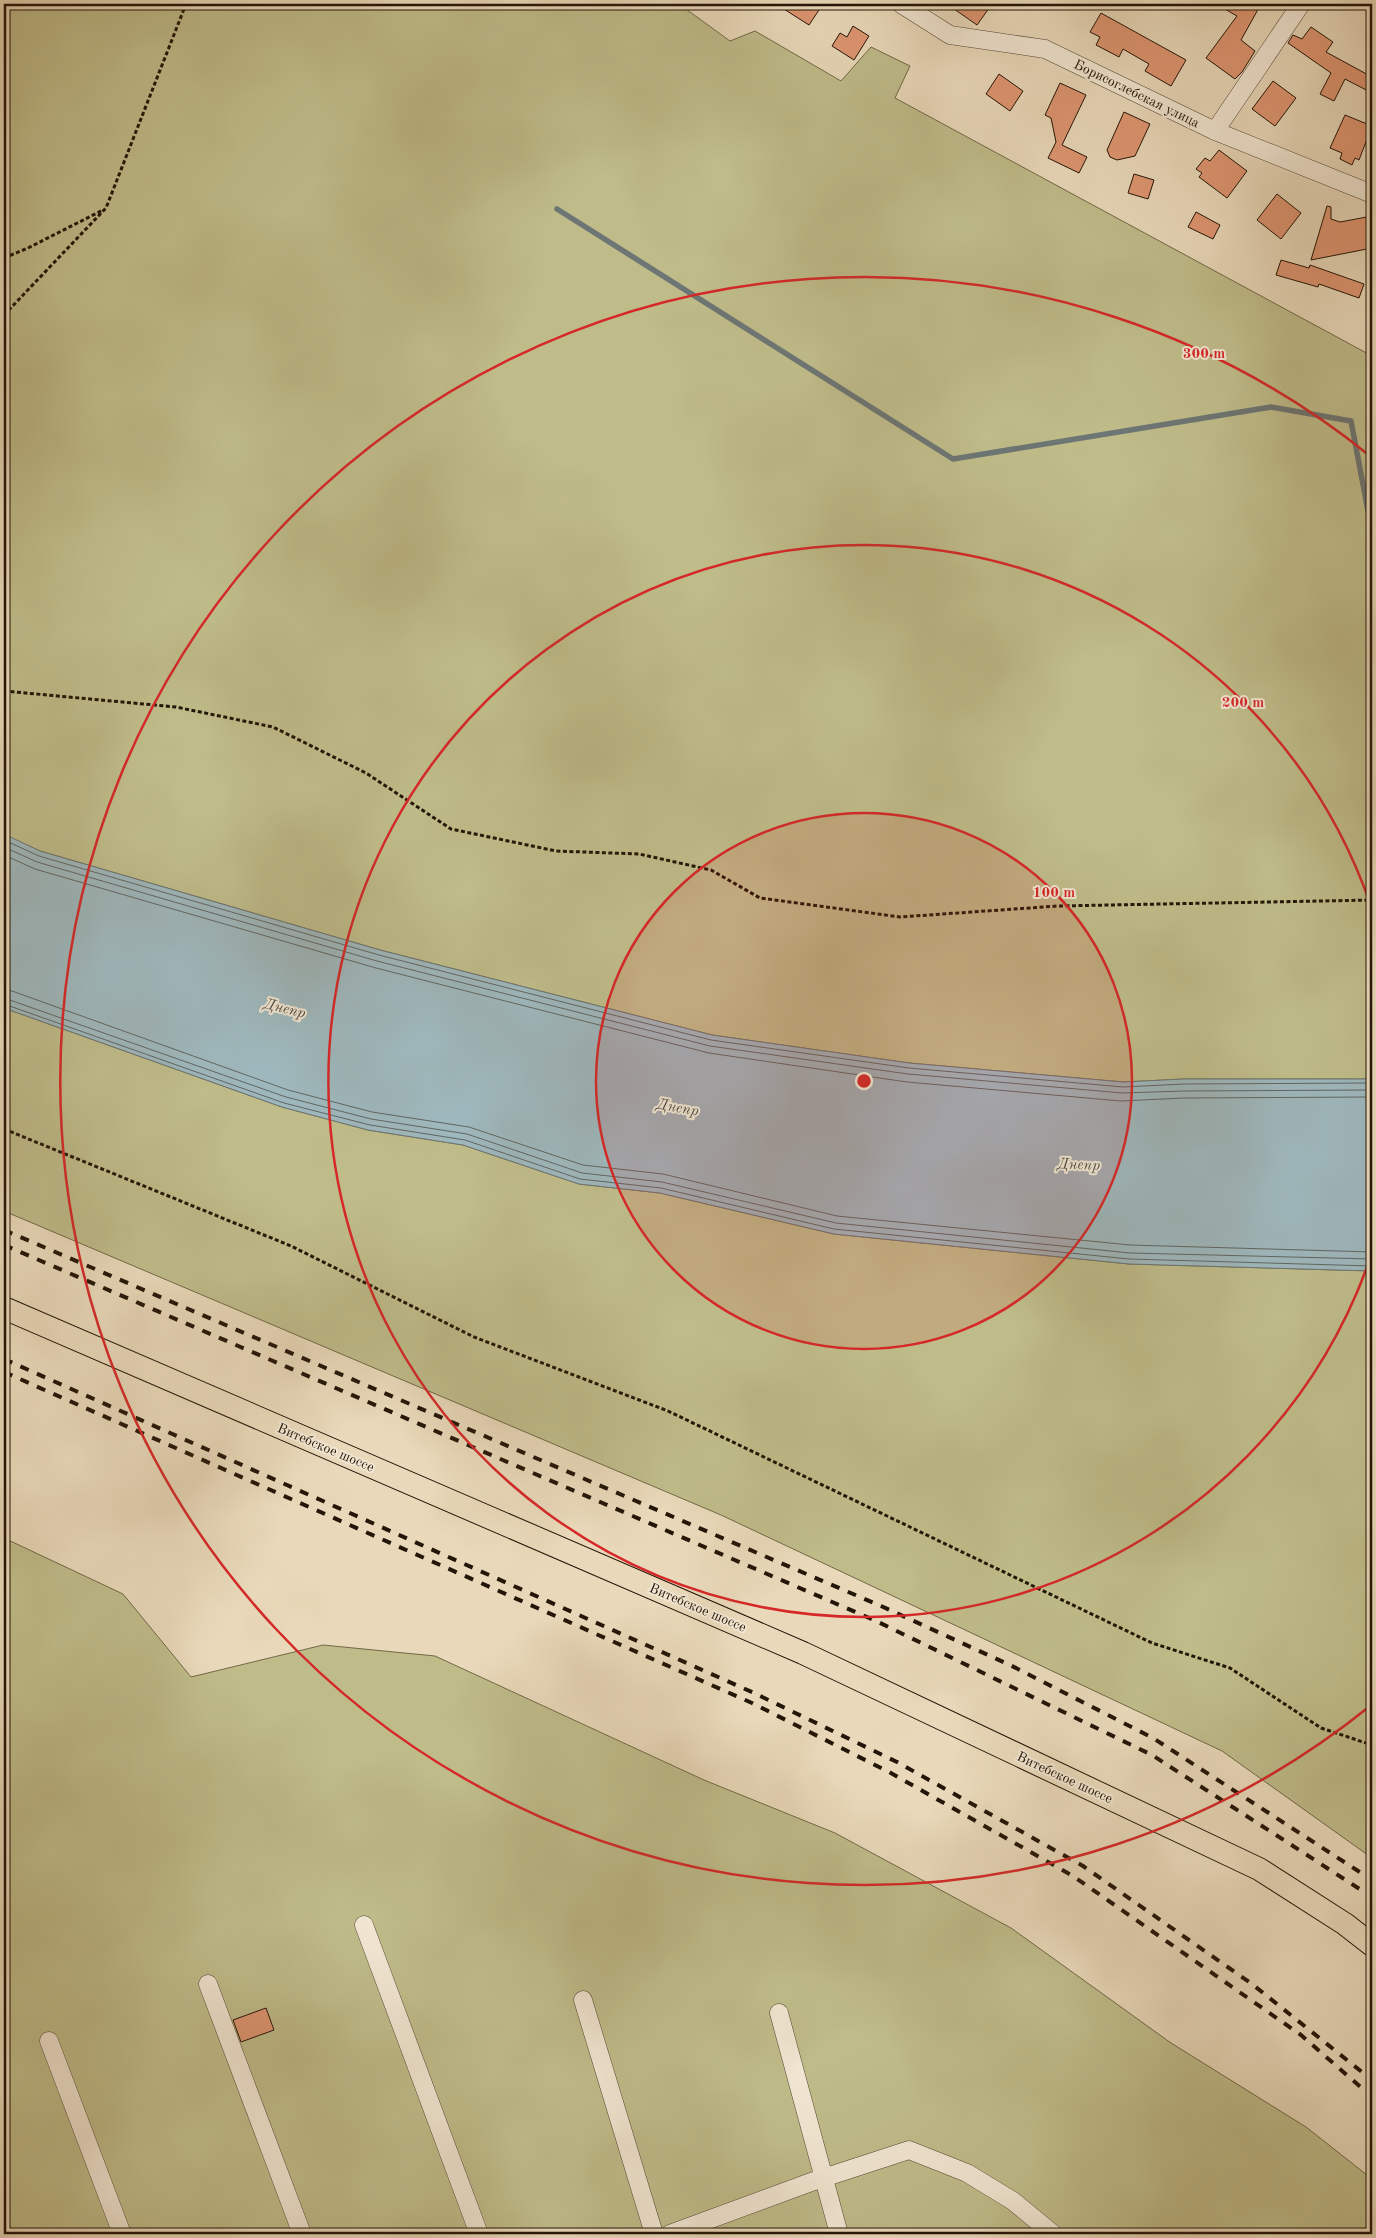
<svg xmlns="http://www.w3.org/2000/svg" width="1376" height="2238" font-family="'Old Standard TT',serif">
  <rect width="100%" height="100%" fill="#e9d9ba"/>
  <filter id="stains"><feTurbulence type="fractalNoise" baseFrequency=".004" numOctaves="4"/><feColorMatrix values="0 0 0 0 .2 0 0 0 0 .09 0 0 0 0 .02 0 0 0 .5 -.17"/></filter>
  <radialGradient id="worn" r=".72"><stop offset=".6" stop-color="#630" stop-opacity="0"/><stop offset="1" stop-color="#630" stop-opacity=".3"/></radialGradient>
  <!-- green -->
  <path fill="#bfbc8a" stroke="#716848" d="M4 4H679L730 41 755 31 841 81 871 47 910 66 895 98 1372 356V1079H1184L1123 1082 909 1063 712 1035 380 950 40 851 4 835Z
    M4 1008 282 1107 368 1130 463 1145 579 1184 660 1193 834 1234 1129 1264 1372 1271V1858L1222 1751 721 1515 4 1211Z
    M4 1538 123 1594 191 1677 323 1645 435 1656 704 1780 835 1833 1011 1928 1171 2043 1306 2127 1372 2179V2234H4Z"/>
  <!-- water -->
  <path fill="#9eb7bc" stroke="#6d7674" d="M4 834 40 851 380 950 712 1035 909 1063 1123 1082 1184 1079H1372V1271L1129 1264 834 1234 660 1193 579 1184 463 1145 368 1130 282 1107 4 1008Z"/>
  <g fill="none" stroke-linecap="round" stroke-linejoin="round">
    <!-- shore -->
    <path stroke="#606662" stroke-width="1" d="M4 840 39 856 379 955 711 1040 909 1068 1123 1087 1184 1084 1372 1083
      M4 847 37 862 377 961 710 1046 908 1074 1122 1093 1184 1091 1372 1090
      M4 855 35 869 376 968 709 1053 907 1082 1121 1101 1184 1098 1372 1097
      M4 990 12 991 288 1090 372 1112 469 1127 583 1165 663 1174 837 1216 1130 1245 1372 1252
      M4 998 286 1097 371 1119 467 1134 582 1173 662 1182 836 1223 1130 1253 1372 1259
      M4 1004 284 1103 370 1125 465 1140 580 1179 661 1188 834 1229 1129 1259 1372 1266"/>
    <!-- stream -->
    <path stroke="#6d7674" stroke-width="5.5" d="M557 209 953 459 1271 407 1351 421 1372 532"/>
  </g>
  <!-- building -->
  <path fill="#de9672" stroke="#231507" d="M776 4H823L809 25Z
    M947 4H992L977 25Z
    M1216 4H1261L1241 40 1255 51 1242 72 1235 79 1206 58 1237 16Z
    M1101 13 1186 60 1171 86 1145 71 1149 64 1123 49 1119 57 1096 45 1100 37 1090 32Z
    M853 26 869 36 854 60 832 46 840 33 847 37Z
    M1311 27 1333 42 1326 52 1372 77V93L1345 79 1334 101 1320 94 1331 73 1288 43 1293 35 1302 39Z
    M999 74 1023 91 1010 111 986 94Z
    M1273 81 1296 98 1275 126 1252 109Z
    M1060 83 1086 95 1062 145 1087 157 1079 173 1048 158 1056 142 1051 118 1045 115Z
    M1124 112 1150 124 1135 156 1117 160 1110 157 1107 150Z
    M1345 115 1372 126 1359 160 1355 158 1352 165 1340 159 1342 153 1330 148Z
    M1219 150 1247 171 1227 198 1199 177 1202 173 1196 169 1205 158 1210 161Z
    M1134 174 1154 180 1148 199 1128 193Z
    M1277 194 1301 213 1281 239 1257 220Z
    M1327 206 1331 207V219L1340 222 1372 216V248L1311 260Z
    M1196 212 1220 225 1213 239 1188 227Z
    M1281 260 1309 268 1310 265 1364 284 1359 298 1319 284 1318 287 1276 275Z
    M266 2008 274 2030 241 2042 233 2020Z"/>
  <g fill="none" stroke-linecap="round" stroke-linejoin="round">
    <defs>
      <path id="minor" d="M901 4 950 35 1045 49 1215 131 1372 194
        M1215 131 1301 4
        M364 1925 479 2234
        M208 1984 302 2234
        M583 2000 654 2234
        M779 2013 839 2234
        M49 2041 122 2234
        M670 2234 814 2181 909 2150 967 2173 1013 2201 1053 2234"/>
      <path id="major" d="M4 1308 803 1653 1259 1869 1345 1924 1372 1945"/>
    </defs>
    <!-- minor casing -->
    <use href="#minor" stroke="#544634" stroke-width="19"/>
    <!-- major casing -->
    <use href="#major" stroke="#231507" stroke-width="24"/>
    <!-- path -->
    <path stroke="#231507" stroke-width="3" stroke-dasharray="4 2.5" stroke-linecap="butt" d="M4 258 28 248 103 210
      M4 315 106 208 186 4
      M4 691 176 707 273 727 366 773 451 829 556 851 639 854 711 870 760 898 900 917 1058 906 1372 900
      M4 1129 291 1246 474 1337 668 1411 1152 1643 1230 1668 1321 1728 1372 1745"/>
    <!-- minor -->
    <use href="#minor" stroke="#f1e6d2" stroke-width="18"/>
    <!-- major -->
    <use href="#major" stroke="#e9d9ba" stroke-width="22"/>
    <!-- rail -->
    <path stroke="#231507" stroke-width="4" stroke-dasharray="9 9" stroke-linecap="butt" d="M4 1230 881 1606 1010 1665 1153 1738 1372 1880
      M4 1245 874 1620 1152 1755 1372 1897
      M4 1359 754 1693 897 1762 1083 1866 1252 1984 1372 2080
      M4 1372 752 1703 889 1772 1073 1876 1301 2035 1372 2097"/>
  </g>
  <!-- distance rings -->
  <circle cx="864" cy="1081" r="268" fill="#d62828" fill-opacity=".12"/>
  <g fill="none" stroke="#d62828" stroke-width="2.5">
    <circle cx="864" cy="1081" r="268"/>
    <path d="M1371 1256A536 536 0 1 1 1371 906"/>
    <path d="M1370 1706A804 804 0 1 1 1370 456"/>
  </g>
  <g text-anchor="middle" stroke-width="4" stroke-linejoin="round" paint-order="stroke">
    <!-- street labels -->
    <g font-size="14" fill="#231507" stroke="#f1e6d2">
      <text transform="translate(1137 93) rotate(26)" y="5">Борисоглебская улица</text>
      <text transform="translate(326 1447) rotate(23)" y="5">Витебское шоссе</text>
      <text transform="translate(698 1607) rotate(23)" y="5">Витебское шоссе</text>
      <text transform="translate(1065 1777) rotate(25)" y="5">Витебское шоссе</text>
    </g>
    <!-- water labels -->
    <g font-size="15" font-style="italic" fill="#4e4e46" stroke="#f1e6d2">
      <text transform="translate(285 1008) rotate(14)" y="5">Днепр</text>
      <text transform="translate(678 1107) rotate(10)" y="5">Днепр</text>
      <text transform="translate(1079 1164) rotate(2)" y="5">Днепр</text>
    </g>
  </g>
  <circle cx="864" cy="1081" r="8" fill="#d62828" stroke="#f1e6d2" stroke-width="2.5"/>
  <g font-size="15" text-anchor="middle" font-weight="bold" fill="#d62828" stroke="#f1e6d2" stroke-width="4" stroke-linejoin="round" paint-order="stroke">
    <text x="1204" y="358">300 m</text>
    <text x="1243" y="707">200 m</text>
    <text x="1054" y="897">100 m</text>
  </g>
  <!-- margin -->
  <rect width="1376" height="2238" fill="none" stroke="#e9d9ba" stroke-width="20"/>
  <rect x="5" y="5" width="1366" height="2228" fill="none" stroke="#231507" stroke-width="2.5"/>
  <rect x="10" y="10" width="1356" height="2218" fill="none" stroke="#231507"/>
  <rect width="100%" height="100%" filter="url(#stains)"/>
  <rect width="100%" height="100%" fill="url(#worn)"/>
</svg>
